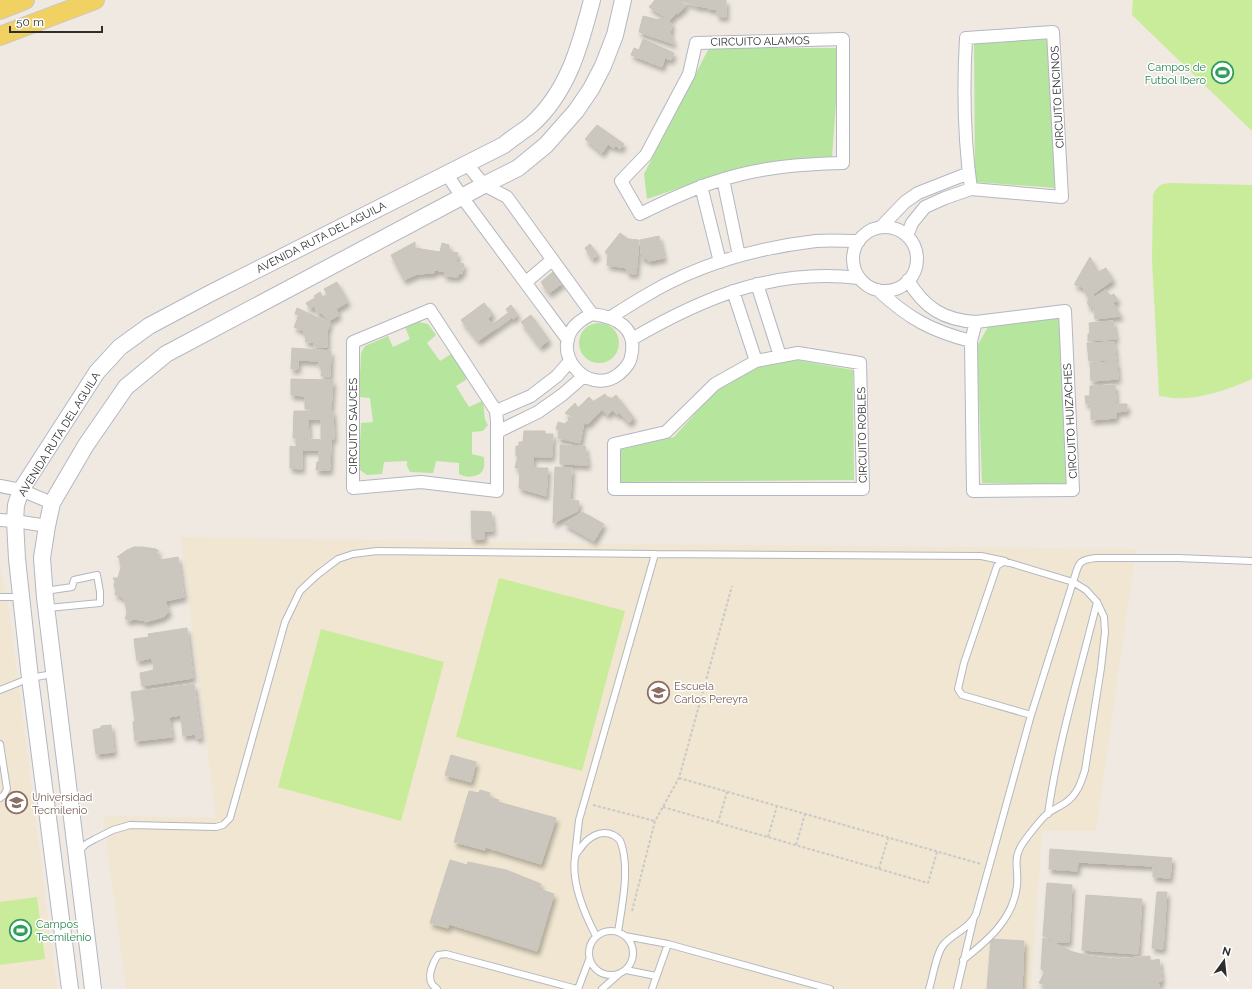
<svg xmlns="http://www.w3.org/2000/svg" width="1252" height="989" font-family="Raleway,sans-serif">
  <defs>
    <filter id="shadow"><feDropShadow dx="2.5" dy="4.5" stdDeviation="2" flood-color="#0004"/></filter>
  </defs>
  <rect width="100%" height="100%" fill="#efe9e1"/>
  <!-- education -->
  <path fill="#f0e6d1" d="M181 537 549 543 1136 549 1096 831H1042L1031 989H126L103 816 216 818Z
    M0 566 10 618 57 989H0Z"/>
  <!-- green -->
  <path fill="#b6e59e" d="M1051 39 1056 188 975 182 974 42Z
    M709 48H840L832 157 726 172 647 199 644 174Z
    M1059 318 1066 485 982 483 977 346 988 327Z
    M418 322 428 324 436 335 427 343 440 361 451 354 466 374V380L456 386 469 407 482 401C486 409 482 417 488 425L483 431 472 432V454L484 457C484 461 485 466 483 470 479 478 465 478 459 474V463L436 461 433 473 410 472 407 466V461L384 462 382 474 367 475 360 470 359 464 361 423 373 422 370 398 359 397 361 353 365 346 388 336 393 347 410 339 405 327Z
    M579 343a20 20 0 1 1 40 0a20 20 0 1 1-40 0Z
    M797 360 853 370 854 480 620 482 619 450 674 437 718 388 758 367Z"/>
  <!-- pitch -->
  <path fill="#c9ec9a" d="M1133 0H1252V131L1132 15Z
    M1170 183 1252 185V379C1230 389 1198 400 1174 398 1169 398 1164 396 1159 396L1152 259 1153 195C1157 186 1160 184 1170 183Z
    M499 578 625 611 582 771 456 737Z
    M321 629 444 662 401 821 278 787Z
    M37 897 45 959 0 965V902Z"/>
  <!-- building -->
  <path fill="#cbc7bf" stroke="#cbc5ba" filter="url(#shadow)" d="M655 0H680L686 6 677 14 676 13 670 20 649 7Z
    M681 0H706L707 7 695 6V4H690L689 3H685Z
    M707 0H726V17L717 16V9H708Z
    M643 16 659 20 660 18 666 19 672 24 670 33 674 44 639 32Z
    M643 39 674 53 671 60 665 58 662 67 631 55 634 48 639 50Z
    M597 125 624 144 620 149 616 146 614 148 608 144 602 153 585 139Z
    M620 233 628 239 639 240 636 274 627 273V268L607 265 608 255 605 252Z
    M659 236 664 258 648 261 647 258 642 259 640 240Z
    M415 242V248L440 252 442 243 449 245V251L458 253 456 262 464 264 462 274 459 273 458 277 444 276 446 272 435 270 434 273 417 274 404 280 391 255Z
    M590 244 598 255 592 259 585 248Z
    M1090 257 1098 272 1106 268 1113 280 1093 294 1094 296 1089 300 1083 287 1075 285V283Z
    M554 271 563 283 549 293 541 282Z
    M337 282 348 302 336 309 339 315 329 321 321 313 318 314 314 306 310 309 306 303 315 298 314 296 320 292 323 297 327 294 324 289Z
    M1106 290 1110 296 1114 294 1118 300 1113 303 1121 316 1095 319 1094 305 1090 308 1087 302Z
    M484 303 493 314 488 319 493 324 508 313 512 317 478 341 461 320Z
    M511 305 518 315 513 319 506 309Z
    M297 308 330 323 327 331V347H314V342H306L304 331 294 327 299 315 295 314Z
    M531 315 549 340 540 347 521 322Z
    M1113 321 1116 339 1088 341V334L1090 333 1089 323Z
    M1114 342 1116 360 1089 361 1087 343Z
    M292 348 331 351 330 377 321 376 322 366H318L319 361 298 360V369H291Z
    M1117 362 1118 379 1091 381 1090 363Z
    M291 379 333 380 331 409H305V396L291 395Z
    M1115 385 1116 402 1086 404 1085 396H1090V386Z
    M605 394 608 398 610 397 611 399 616 395 634 418 629 423 619 413 617 415 613 410 607 415 594 401Z
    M589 397 601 410 588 424 565 413 575 403 578 408Z
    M1116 403V404H1127V411L1116 412V418L1091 420V404Z
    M294 411H333L334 439H321V419H308L309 438H293Z
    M569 417 584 423 580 443 558 438 559 430 556 429 558 422 565 424 566 422H568Z
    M524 431H545V434H553L552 457 516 456V446H519V442H523Z
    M296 439 331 440 330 470H316L317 462H319V450H302V469L290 468V446L296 447Z
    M560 445 585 446 588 465 560 464Z
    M518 456 533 457V468H548L546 496 519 488 520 468H515Z
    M555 467 572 468 570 500 579 501 578 511 553 523Z
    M471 511 491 512 493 531H484V539H472Z
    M582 512 604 524 594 541 564 524Z
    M134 547H142L156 549 159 551H156L160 560 178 557 184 597 165 601 169 612 163 617 145 622 143 620 131 619V621L125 619 127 613 125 601 119 595H115L116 591 114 586 115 581 113 578H118L121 567 119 557H117L127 550Z
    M187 628 193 678 142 686 140 673 154 670 152 658 137 661 134 639 149 637 148 634Z
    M194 684 201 738H196L195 734 183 736 181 715 169 717 172 737 135 741 133 722 135 721 131 692Z
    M111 725 114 752 96 754 93 730 101 728V726Z
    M451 755 476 762 471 782 445 775Z
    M480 790 490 793 489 797 499 800 498 802 556 818 541 864 485 847V850L454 842 469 791 479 793Z
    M1050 849 1172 858 1170 878 1153 877V866L1078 862 1077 871 1049 869Z
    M450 860 467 865 468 862 506 870 541 884 539 889 554 894 537 951 449 924 448 928 430 923Z
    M1047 883 1072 885 1069 942H1056L1043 936Z
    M1157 892H1167L1163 949 1152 948Z
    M1086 895 1142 899 1138 954 1082 950Z
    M1043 938 1073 952 1089 956 1117 959 1150 956V961L1159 959 1162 981 1158 982 1160 989H1044L1046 984 1039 983 1045 971 1041 969Z
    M991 939 1024 941 1022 989H987Z"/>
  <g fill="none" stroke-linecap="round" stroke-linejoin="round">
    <defs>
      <path id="lane" d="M45 591 72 587 74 580 97 575 100 592V603L48 608
        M0 597H20
        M0 690 30 678 53 674
        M0 744 7 789 4 795 0 798
        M1048 814C1058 742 1080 672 1097 602
        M78 852 86 844 95 839 113 830 130 825 216 827 223 825 230 818 285 622 300 591 317 575 338 559 353 554 377 551 655 554
        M575 856 579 820 655 554 981 556 1005 561
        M589 953a22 22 0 1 1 44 0a22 22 0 1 1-44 0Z
        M596 936C584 913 571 883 575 857 576 854 578 851 580 849 587 838 600 829 613 835 617 837 620 839 621 843 630 868 622 906 618 932
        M625 936 668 944 830 989
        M963 960C987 941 1013 920 1017 886 1019 866 1011 859 1025 840 1032 831 1039 821 1047 814 1052 810 1059 807 1065 803 1077 795 1081 783 1085 770L1101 668 1105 632 1104 617 1097 602 1086 590 1073 582 1010 563 1003 562 997 566 964 663 958 689 962 695 1031 715
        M626 970 656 976
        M437 989C435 987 433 986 432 984 427 976 433 962 438 955L446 954 577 989
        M578 989 589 960
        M602 989 619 974
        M652 989 668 944
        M929 989C933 977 936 953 944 944 954 933 970 928 976 914L1031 715 1073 582C1079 565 1076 560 1096 558H1178L1252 561
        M957 989 973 921"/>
      <path id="street" d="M843 39V163C802 164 761 167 721 180 693 188 666 201 640 214L621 181 646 155 689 74 696 43Z
        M466 163 484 185 507 197 592 314
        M446 173 462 197 568 340
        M723 179 739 256
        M701 186 720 262
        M881 227 905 202 918 193 969 173
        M853 259a32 32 0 1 1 64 0a32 32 0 1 1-64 0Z
        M907 236 912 223 925 207 945 198 971 189 1062 197 1053 32 966 38C963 89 964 139 971 189
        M908 280C924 308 944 320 976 322L1065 311 1073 490 973 491 971 341 976 322
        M526 282 552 260
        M757 284 780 356
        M878 290C908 318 931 331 971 341
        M733 291 756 361
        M430 310 496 411 497 421V491L421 482 353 488V342Z
        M592 314C617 317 638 328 631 357 630 364 625 369 619 374 587 399 546 349 579 322 583 319 588 316 592 314Z
        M611 317C622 310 633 303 645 296 696 265 756 248 816 241 830 240 844 241 859 241
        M632 339C704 297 774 268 859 278
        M798 353 860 363 863 489H614V444L666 432 715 384 756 361Z
        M496 411 531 396 557 376 570 361
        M497 432 538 412 562 395 584 376
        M0 486 21 490 52 503
        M0 520 15 521 47 526"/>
      <path id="secondary" d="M70 989 30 678 17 559 15 521 16 505 21 490 97 372 120 347 149 326 211 293 504 145C512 138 522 132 531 125 568 92 580 46 592 0
        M93 989 45 598 42 558 47 526 52 503 86 445 126 387 166 354 484 185 518 168 546 145 576 111 591 89 603 66 615 35 623 0"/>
      <path id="primary" d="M0 10 25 0
        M0 36 95 0"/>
    </defs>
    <!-- lane casing -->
    <use href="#lane" stroke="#b4b7c1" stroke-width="8"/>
    <!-- street casing -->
    <use href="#street" stroke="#b4b7c1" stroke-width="14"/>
    <!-- secondary casing -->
    <use href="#secondary" stroke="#b4b7c1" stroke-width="18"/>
    <!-- primary casing -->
    <use href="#primary" stroke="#c9c9c9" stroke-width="20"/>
    <!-- path -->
    <path stroke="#c9c9c9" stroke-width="2" stroke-dasharray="3 2" stroke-linecap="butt" d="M679 778 981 864
      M593 805 655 821
      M663 807 928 883 937 852
      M718 823 727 792
      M768 837 777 806
      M796 845 805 814
      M879 869 888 838
      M632 911 655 821 679 778 732 586"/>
    <!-- lane -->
    <use href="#lane" stroke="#fff" stroke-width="6"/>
    <!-- street -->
    <use href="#street" stroke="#fff" stroke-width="12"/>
    <!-- secondary -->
    <use href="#secondary" stroke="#fff" stroke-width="16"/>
    <!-- primary -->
    <use href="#primary" stroke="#f2d163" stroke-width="18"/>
  </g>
  <!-- icons -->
  <defs>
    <symbol id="stadium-ring" viewBox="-11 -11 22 22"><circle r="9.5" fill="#fff" stroke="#2e9e5b" stroke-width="1.5"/><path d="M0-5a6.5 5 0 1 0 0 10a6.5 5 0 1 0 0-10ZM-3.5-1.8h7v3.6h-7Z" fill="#2e9e5b"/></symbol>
    <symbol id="school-ring" viewBox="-11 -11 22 22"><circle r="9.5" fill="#fff" stroke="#8d6e63" stroke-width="1.5"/><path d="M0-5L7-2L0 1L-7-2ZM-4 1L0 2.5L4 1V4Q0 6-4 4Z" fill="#8d6e63"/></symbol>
    <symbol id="university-ring" viewBox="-11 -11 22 22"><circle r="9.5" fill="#fff" stroke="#8d6e63" stroke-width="1.5"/><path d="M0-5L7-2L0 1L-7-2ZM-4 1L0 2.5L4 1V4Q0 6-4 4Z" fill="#8d6e63"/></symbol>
  </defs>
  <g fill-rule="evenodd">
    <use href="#stadium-ring" x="1210" y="60" width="25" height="25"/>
    <use href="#school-ring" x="646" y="680" width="25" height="25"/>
    <use href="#university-ring" x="4" y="790" width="25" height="25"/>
    <use href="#stadium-ring" x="8" y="918" width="25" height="25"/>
  </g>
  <g text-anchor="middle" stroke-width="3" stroke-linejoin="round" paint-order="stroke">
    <!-- street labels -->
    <g font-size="11" fill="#2e2e2e" stroke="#fff">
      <text transform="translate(760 41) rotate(-1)" y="4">CIRCUITO ALAMOS</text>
      <text transform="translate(1057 97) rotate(-93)" y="4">CIRCUITO ENCINOS</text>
      <text transform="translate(321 237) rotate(-27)" y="4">AVENIDA RUTA DEL AGUILA</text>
      <text transform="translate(1070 421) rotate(-93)" y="4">CIRCUITO HUIZACHES</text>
      <text transform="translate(353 426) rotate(-90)" y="4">CIRCUITO SAUCES</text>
      <text transform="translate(59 434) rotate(-58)" y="4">AVENIDA RUTA DEL AGUILA</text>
      <text transform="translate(862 435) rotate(-91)" y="4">CIRCUITO ROBLES</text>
    </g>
    <!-- leisure labels -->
    <g font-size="11" fill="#27864d" stroke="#fff" text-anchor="end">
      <text x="1206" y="71">Campos de<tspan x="1206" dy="13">Futbol Ibero</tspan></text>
      <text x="36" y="928" text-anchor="start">Campos<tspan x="36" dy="13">Tecmilenio</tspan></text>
    </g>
    <!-- education labels -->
    <g font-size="11" fill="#785e54" stroke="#fff" text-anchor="start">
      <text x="674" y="690">Escuela<tspan x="674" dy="13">Carlos Pereyra</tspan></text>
      <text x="32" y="801">Universidad<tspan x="32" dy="13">Tecmilenio</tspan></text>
    </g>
  </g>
  <!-- north arrow -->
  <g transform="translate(1224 961) rotate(15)" stroke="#ffffff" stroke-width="3" paint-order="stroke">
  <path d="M0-3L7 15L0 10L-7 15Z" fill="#2e2e2e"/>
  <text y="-6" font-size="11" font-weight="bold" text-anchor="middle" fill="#2e2e2e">N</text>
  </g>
  <!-- scale -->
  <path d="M10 26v6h92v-6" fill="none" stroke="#2e2e2e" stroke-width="2"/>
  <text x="16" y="26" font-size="12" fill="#2e2e2e" stroke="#ffffff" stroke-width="3" paint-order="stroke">50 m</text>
</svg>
